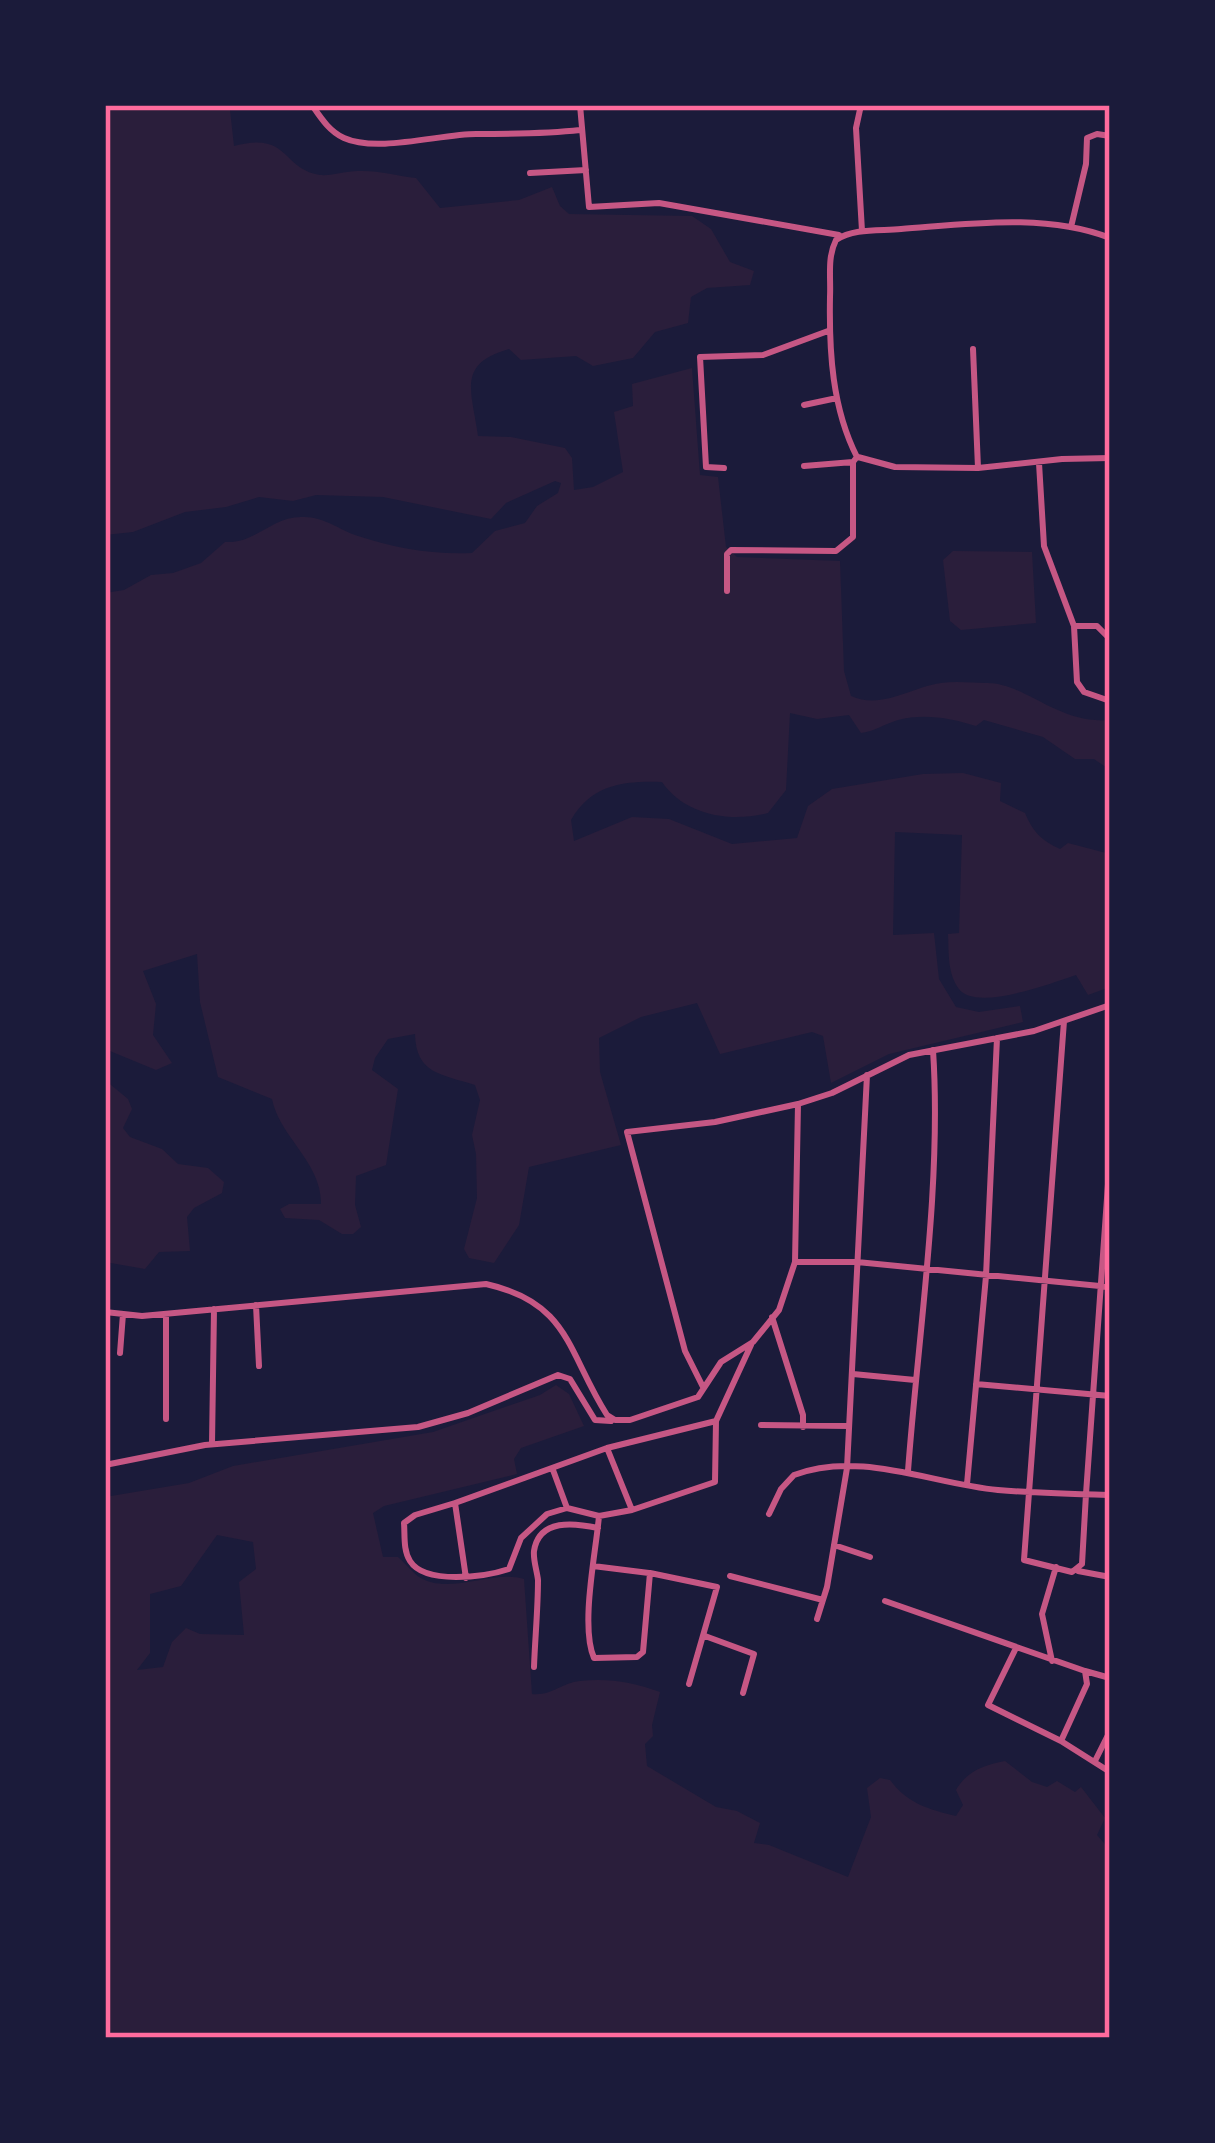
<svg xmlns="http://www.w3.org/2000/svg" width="1215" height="2143" font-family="Manrope,sans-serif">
  <rect width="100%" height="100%" fill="#1b1b3a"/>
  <!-- green -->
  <path fill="#2a1e3b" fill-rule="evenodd" d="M105 105H242L230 110 234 146C290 131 281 169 320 175 332 176 346 171 358 171 377 170 398 176 416 178L440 208 519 200 552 187 560 206 569 214 692 216 711 229 730 262 754 271 750 285 707 288 691 297 688 323 655 332 633 358 593 366 576 356 521 360 509 349C456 364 472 391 478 436L511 437 565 448 572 458 574 490 593 487 623 472 614 412 633 406 632 384 692 368 700 475 718 477 726 547 737 557 840 561 844 671 851 696C882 710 911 687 941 683 957 681 972 683 986 683 1024 682 1058 725 1110 720V770L1094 759H1075L1043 737 984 720 976 726C952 718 923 713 898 720 884 724 876 731 861 733L849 715 817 719 790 713 786 790 768 813C729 823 685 815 662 782 624 781 592 784 571 820L574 841 632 817 669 819 732 844 797 838 808 806 832 789 923 774 963 773 1001 783 1000 801 1025 813C1033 832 1041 840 1060 849L1068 843 1110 854V987L1088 995 1076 975C1052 983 976 1012 959 989 947 973 949 952 948 934L959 933 962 835 895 832 893 935 934 933 939 979 956 1007 979 1012 1020 1006 1023 1022 889 1054 831 1083 823 1036 812 1032 720 1054 697 1003 641 1017 599 1038 600 1072 621 1145 529 1167 519 1225 494 1263 469 1258 464 1249 477 1198 476 1154 472 1135 480 1100 475 1085C441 1074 416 1074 415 1034L388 1039 375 1058 372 1070 398 1089 386 1165 356 1176 355 1205 361 1227 353 1234H342L319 1220 285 1218 280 1209 289 1204H321C322 1163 279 1136 272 1099L218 1077 200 1002 197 954 143 971 156 1004 153 1035 172 1063 156 1070 105 1049V593L124 590 151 575 173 573 201 563 225 542C256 544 273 515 304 517 325 517 339 530 358 536 395 548 433 555 472 553L495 531 525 523 537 506 558 493 561 483 555 481 506 503 491 519 383 497 316 495 293 501 259 497 226 507 185 512 133 532 105 535Z
    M953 551 1032 552 1036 623 961 630 950 621 943 560Z
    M105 1080 128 1099 132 1109 123 1128 130 1137 162 1149 178 1164 208 1168 224 1182 222 1193 194 1208 187 1217 190 1251 159 1252 145 1269 105 1262Z
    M556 1385 569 1394 584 1426 521 1448 514 1459 517 1474 384 1506 373 1513 383 1557H398C405 1563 412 1572 419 1577 449 1596 493 1569 524 1579L532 1694C552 1696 561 1683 580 1681 609 1678 632 1682 660 1692L652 1725 653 1736 645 1744 647 1766 716 1807 737 1811 760 1823 754 1843 769 1845 848 1877 871 1817 867 1788 880 1778 890 1780C908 1804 928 1809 956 1816L963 1805 956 1790C967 1771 984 1765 1005 1761L1032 1782 1047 1787 1057 1781 1075 1792 1081 1787 1105 1818 1097 1835 1110 1850V2038H105V1497L189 1483 233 1466 433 1432 540 1395ZM217 1535 253 1542 256 1569 239 1582 244 1635 200 1634 186 1628 172 1642 163 1667 137 1670 150 1653V1594L181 1586Z"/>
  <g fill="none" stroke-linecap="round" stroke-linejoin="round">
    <!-- minor -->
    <path stroke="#c65784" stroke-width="6" d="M312 105C321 118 329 131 344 138 377 153 441 134 476 134 511 134 545 134 580 130
      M580 105 589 207 659 203 839 235
      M861 105 856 128 862 231
      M530 173 586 170
      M1071 227 1086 164 1087 138 1097 134 1110 136
      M973 349 978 468
      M804 405 837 398
      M858 457 895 467 978 468 1062 459 1110 458
      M1039 463 1044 546 1074 626 1077 682 1084 692 1110 701
      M804 466 853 462
      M724 468 706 467 700 357 763 355 828 331
      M727 591V554L731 550 836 551 853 537V462L857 457C832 408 829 351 830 297 831 277 827 258 836 240 854 228 879 231 901 229 969 224 1045 213 1110 238
      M1074 626H1097L1110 639
      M1064 1021 1024 1560 1072 1572 1082 1564 1086 1494 1110 1156
      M795 1262 798 1104
      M256 1305 259 1366
      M105 1312 142 1316 486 1284C570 1303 567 1352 607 1415L615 1420H630L698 1397 721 1362 753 1342 779 1310 795 1262H857L1110 1287
      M166 1314V1419
      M772 1317 803 1415V1427
      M120 1353 123 1314
      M853 1374 915 1380
      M976 1384 1110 1396
      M703 1387 685 1351 627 1132 715 1122 798 1104 832 1093 909 1055 1034 1031 1110 1005
      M761 1425 849 1426
      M212 1444 214 1309
      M607 1448 632 1510
      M105 1465 205 1445 418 1427 468 1413 558 1375 570 1379 595 1420 611 1421
      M553 1470 567 1508
      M908 1471C918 1336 942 1184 933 1050
      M967 1484 986 1276 997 1038
      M455 1503 607 1448 716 1421 751 1345
      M769 1514 781 1489 794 1475C860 1450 932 1484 998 1490 1035 1493 1073 1494 1110 1495
      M834 1545 870 1557
      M593 1566 649 1573
      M1078 1571 1110 1577
      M730 1576 823 1600
      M466 1578 455 1503 415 1515 404 1523C405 1535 403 1550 410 1561 425 1585 485 1577 509 1569L521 1538 547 1514 567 1508 599 1516
      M885 1601 1085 1671 1087 1684 1061 1741 1110 1772
      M817 1619 827 1587 847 1468 867 1075
      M705 1636 754 1654 743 1693
      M1016 1648 988 1705 1061 1741
      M1052 1661 1042 1614 1056 1567
      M534 1667C535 1638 538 1609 538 1580 537 1571 533 1560 534 1551 539 1518 575 1523 598 1528
      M1085 1671 1110 1678
      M689 1684 717 1587 650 1573 643 1652 637 1657 594 1658C580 1626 596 1552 599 1516L632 1510 715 1482 716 1421
      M1095 1761 1110 1731"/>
  </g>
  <!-- border -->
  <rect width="1215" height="2143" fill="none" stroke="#1b1b3a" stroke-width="216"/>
  <rect x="108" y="108" width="999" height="1927" fill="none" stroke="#ff6b9d" stroke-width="4.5"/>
</svg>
